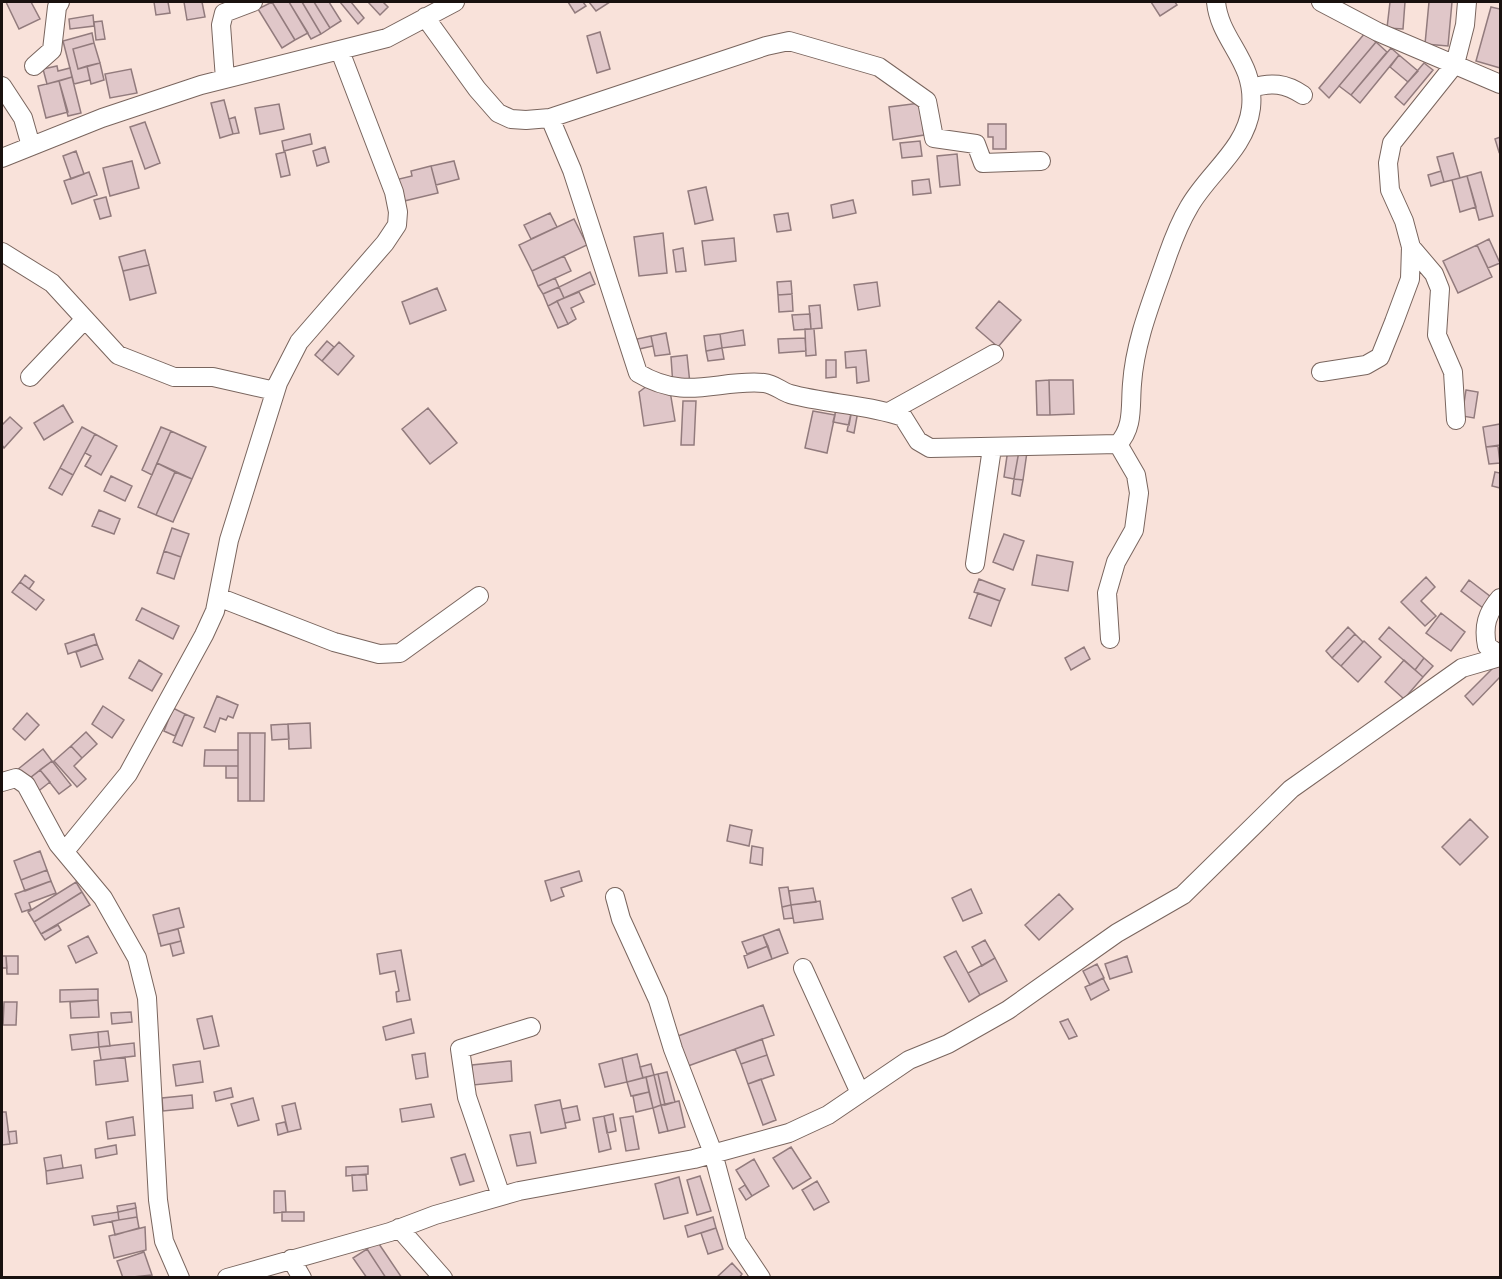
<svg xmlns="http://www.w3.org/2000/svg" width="1502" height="1279" font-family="Overpass,sans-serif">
  <rect width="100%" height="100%" fill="#f9e2da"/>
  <!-- building -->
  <path fill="#e0c7c9" stroke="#927b7d" stroke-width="1.5" d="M6 2H31L40 19 19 29Z
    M154 2H168L170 13 156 15Z
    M184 2H202L205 17 187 20Z
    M272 2 295 40 282 48 258 9Z
    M272 2H289L308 33 295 40Z
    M289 2H302L321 34 311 39Z
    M302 2H314L330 28 321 34Z
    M314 2H329L341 21 330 28Z
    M340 2H351L364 18 358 24Z
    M368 2H383L388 7 380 15Z
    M568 2H583L586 6 575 13Z
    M589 2H610L596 11Z
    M1151 2H1175L1177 5 1160 16Z
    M1390 2H1405L1403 29 1387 28Z
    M1429 2H1452L1448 46 1425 44Z
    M1491 7 1500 9V68L1476 61Z
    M93 15 94 26 70 29 69 19Z
    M102 21 105 39 96 40 94 22Z
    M600 32 610 69 597 73 587 36Z
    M92 33 94 43 73 49 78 69 87 66 90 80 74 84 63 41Z
    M1365 33 1376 42 1329 98 1319 88Z
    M1376 42 1387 52 1351 95 1339 86Z
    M94 43 100 63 78 69 73 49Z
    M1391 48 1399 55 1360 103 1351 95Z
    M1399 55 1418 71 1408 82 1390 67Z
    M100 63 104 80 91 84 87 66Z
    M1424 63 1433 70 1404 105 1395 97Z
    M57 66 58 71 70 68 72 77 47 84 43 69Z
    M131 69 137 93 110 98 105 74Z
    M72 77 81 113 68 116 59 81Z
    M59 81 68 112 46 118 38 86Z
    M224 100 233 134 220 138 211 103Z
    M920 103 924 135 893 140 889 107Z
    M279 104 284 129 260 134 255 108Z
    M235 117 239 133 233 134 229 119Z
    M145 122 160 163 145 169 130 127Z
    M988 124H1006V149H993V137H988Z
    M310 134 312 144 284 151 282 141Z
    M1500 137V151L1499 152 1495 139Z
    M920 141 922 156 902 158 900 143Z
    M325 147 329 162 317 166 313 151Z
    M76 151 84 174 71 179 63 156Z
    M285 152 290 175 281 177 276 154Z
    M1453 153 1460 178 1444 182 1437 157Z
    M957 154 960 185 940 187 937 156Z
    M132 161 139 188 110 196 103 168Z
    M454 161 459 179 436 185 431 166Z
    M431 166 438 193 400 202 395 180 412 176 411 171Z
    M1441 171 1444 182 1431 186 1428 175Z
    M89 172 97 195 72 204 64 181Z
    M1481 172 1493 216 1479 220 1467 176Z
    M1467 176 1476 207 1460 212 1452 180Z
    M929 179 931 193 913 195 912 181Z
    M706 187 713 220 695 224 688 191Z
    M106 197 111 216 100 219 94 200Z
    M853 200 856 213 833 218 831 205Z
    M550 213 557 227 531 239 524 225Z
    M788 213 791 230 777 232 774 215Z
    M574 219 587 245 532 271 519 245Z
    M663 233 667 273 639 276 634 237Z
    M734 238 736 261 705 265 702 241Z
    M1489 239 1500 263 1488 268 1477 245Z
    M1477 245 1492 277 1458 293 1443 261Z
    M683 248 686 271 676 272 673 250Z
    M145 250 149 265 123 271 119 257Z
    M564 256 571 271 538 286 532 271Z
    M149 265 156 293 130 300 123 271Z
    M590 272 595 284 564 298 559 287Z
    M555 278 559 287 543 294 538 286Z
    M791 281 792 294 778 295 777 282Z
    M877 282 880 306 858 310 854 285Z
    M559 287 564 298 548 306 543 294Z
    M437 288 446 310 410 324 402 302Z
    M579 292 584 302 571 308 576 319 568 324 557 301Z
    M792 294 793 311 779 312 778 295Z
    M557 301 568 324 558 328 548 306Z
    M999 301 1021 320 998 347 976 328Z
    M820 305 822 328 811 329 809 306Z
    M810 314 811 329 794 330 792 315Z
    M805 329H814L816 355 806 356Z
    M743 330 745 345 722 348 720 334Z
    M666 333 670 354 655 356 651 336Z
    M720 334 722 348 706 351 704 336Z
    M651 336 653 346 639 349 637 339Z
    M805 338 806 351 779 353 778 339Z
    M327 341 334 347 322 361 315 355Z
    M339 342 354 356 338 375 322 361Z
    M722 348 724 359 708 361 706 351Z
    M866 350 869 381 857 383 856 367 846 368 845 352Z
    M687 355 690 384 673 386 671 357Z
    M826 360H836V377L826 378Z
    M1049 380H1073L1074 414 1050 415Z
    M1049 380 1050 415H1037L1036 381Z
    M647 386 670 391 675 421 644 426 639 392Z
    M1466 390 1478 392 1474 418 1462 416Z
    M683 401H696L694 445H681Z
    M63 405 73 422 44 440 34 423Z
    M837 406 852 409 849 425 833 422Z
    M428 408 457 443 430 464 402 429Z
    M852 409 858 411 854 433 847 431Z
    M813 411 835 415 827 453 805 448Z
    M10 417 22 428 4 448 2 445V422L3 424Z
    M1500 424V445L1486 447 1483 427Z
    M82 427 95 434 73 475 60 468Z
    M161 427 171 431 152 475 142 470Z
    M171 431 206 447 192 479 157 463Z
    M95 434 117 446 101 475 85 466 91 456 85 453Z
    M1498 446 1500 463 1489 464 1486 447Z
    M1008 449 1019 451 1014 479 1004 477Z
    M1019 451 1027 452 1023 480 1014 479Z
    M157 463 175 472 156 515 138 507Z
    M60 468 73 475 62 495 49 488Z
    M175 472 192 479 173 522 156 515Z
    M1495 472 1500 473V488L1492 486Z
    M111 476 132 486 125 501 104 491Z
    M1014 479 1023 480 1020 496 1012 494Z
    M99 510 120 519 114 534 92 526Z
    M172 528 189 534 181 557 164 551Z
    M1004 534 1024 541 1013 570 993 562Z
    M164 551 181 557 174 579 157 573Z
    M1037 555 1073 562 1068 591 1032 585Z
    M25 575 34 582 29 589 20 582Z
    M1426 577 1435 587 1421 601 1436 616 1425 626 1401 602Z
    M979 579 1005 589 1000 601 974 592Z
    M1469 580 1491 597 1483 608 1461 591Z
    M20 582 44 600 36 610 12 592Z
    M978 593 1000 601 991 626 969 618Z
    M142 608 179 626 173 639 136 620Z
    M1441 613 1465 632 1451 651 1426 633Z
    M1348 627 1355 634 1332 658 1326 651Z
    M1389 627 1424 658 1415 670 1379 639Z
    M94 634 97 644 68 654 65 644Z
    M1355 634 1363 642 1341 666 1332 658Z
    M1364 641 1381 657 1358 682 1341 666Z
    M97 644 103 659 81 667 76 652Z
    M1084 647 1090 659 1071 670 1065 658Z
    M1424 658 1433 666 1423 677 1415 670Z
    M139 660 162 674 152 691 129 678Z
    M1404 660 1423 677 1404 699 1385 682Z
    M1500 661V677L1473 705 1465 696Z
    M217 696 238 705 233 718 228 716 226 720 220 718 215 732 204 727Z
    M103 706 124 720 112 738 92 724Z
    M173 708 185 714 175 736 164 731Z
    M27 713 39 725 25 740 13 729Z
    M185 714 194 718 182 746 173 742Z
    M310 723 311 748 289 749 288 724Z
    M288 724 289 739 272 740 271 725Z
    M86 732 97 744 82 758 71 746Z
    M238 733H250V801H238Z
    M250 733H265L264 801H250Z
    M71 746 82 758 74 766 86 779 77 787 54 761Z
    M43 749 52 761 26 781 17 770Z
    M205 750H238V766H204Z
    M52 761 71 785 59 794 40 770Z
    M226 766H238V778H226Z
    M40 770 50 782 36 793 26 781Z
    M1470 819 1488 837 1460 865 1442 847Z
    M730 825 752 830 749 846 727 841Z
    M752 846 763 848 762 865 750 863Z
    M40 851 47 870 21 880 14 861Z
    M47 870 51 881 25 891 21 880Z
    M579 871 582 881 561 888 564 896 551 901 545 881Z
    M51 881 56 893 29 903 31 909 22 912 15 894Z
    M76 882 82 892 34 922 28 912Z
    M788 887 791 905 782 907 779 888Z
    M813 888 816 902 791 905 789 891Z
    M971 889 982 913 963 921 952 898Z
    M82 892 90 905 41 934 34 922Z
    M1059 894 1073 909 1039 940 1025 925Z
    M820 901 823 919 794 923 791 905Z
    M791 905 793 918 784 919 782 907Z
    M179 908 184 927 158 934 153 915Z
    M58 925 61 930 45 940 41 934Z
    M178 929 181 941 161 946 158 934Z
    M779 929 788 953 772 959 763 935Z
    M763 935 768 946 747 954 742 942Z
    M88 936 97 953 76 963 68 946Z
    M985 940 995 958 982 966 972 947Z
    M181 941 184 953 173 956 170 944Z
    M768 946 772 959 748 968 744 956Z
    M401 950 410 1000 397 1002 396 992 399 991 395 971 380 974 377 954Z
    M956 951 980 995 969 1002 944 957Z
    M2 956H6L7 968H2Z
    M6 956H18V974H7Z
    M1127 956 1132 972 1110 979 1105 964Z
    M995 958 1007 981 980 995 968 973Z
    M1097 964 1104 978 1090 985 1083 971Z
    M1103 978 1109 990 1091 1000 1085 987Z
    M98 989V1000L60 1002V990Z
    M98 1000 99 1017 71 1018 70 1002Z
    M4 1002H17L16 1025H3Z
    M763 1005 774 1035 688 1066 678 1036Z
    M131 1012 132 1022 112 1024 111 1013Z
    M212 1016 219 1046 204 1049 197 1019Z
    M411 1019 414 1033 386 1040 383 1027Z
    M1068 1019 1077 1036 1069 1039 1060 1022Z
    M108 1031 110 1046 99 1047 98 1032Z
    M98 1032 99 1047 72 1050 70 1035Z
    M762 1039 767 1055 741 1064 735 1049Z
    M134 1043 135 1056 101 1060 99 1047Z
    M425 1053 428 1077 416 1079 412 1055Z
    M637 1054 643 1078 627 1082 622 1058Z
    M767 1055 774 1075 748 1084 741 1064Z
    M125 1057 128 1081 96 1085 94 1061Z
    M622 1058 627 1082 605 1087 599 1064Z
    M200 1061 203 1082 176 1086 173 1065Z
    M511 1061 512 1081 473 1085 472 1065Z
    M651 1064 654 1075 643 1078 640 1067Z
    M667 1072 675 1102 665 1105 658 1074Z
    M658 1074 665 1105H661L654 1075Z
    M654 1075 661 1105 653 1108 646 1077Z
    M646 1077 649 1092 631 1096 627 1082Z
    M761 1079 776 1120 763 1125 748 1084Z
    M231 1088 233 1097 216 1101 214 1092Z
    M649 1092 653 1108 636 1112 633 1096Z
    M192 1095 193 1108 163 1111 162 1098Z
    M253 1098 259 1120 238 1126 231 1104Z
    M560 1100 566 1128 541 1133 535 1105Z
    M679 1101 685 1127 668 1131 661 1105Z
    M295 1103 301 1129 288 1132 282 1106Z
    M431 1104 434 1117 402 1122 400 1109Z
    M661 1105 668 1131 659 1133 653 1108Z
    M577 1106 580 1120 565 1123 562 1109Z
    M2 1112H6L10 1144 2 1145Z
    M613 1114 616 1131 607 1133 604 1116Z
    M604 1116 611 1149 599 1152 593 1118Z
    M633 1116 639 1149 626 1151 620 1118Z
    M133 1117 135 1135 108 1139 106 1122Z
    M285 1122 288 1132 278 1135 276 1124Z
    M16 1131 17 1143 10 1144 8 1132Z
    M530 1132 536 1163 517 1166 510 1135Z
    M116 1145 117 1154 96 1158 95 1149Z
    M791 1147 811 1178 793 1189 773 1158Z
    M465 1154 474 1181 460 1185 451 1158Z
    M61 1155 63 1168 46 1171 44 1158Z
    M754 1159 769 1186 752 1196 736 1170Z
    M81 1165 83 1178 47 1184 46 1171Z
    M368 1166V1174L346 1176V1167Z
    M352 1175H366L367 1190 353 1191Z
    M700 1176 711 1211 697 1215 687 1180Z
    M679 1177 688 1213 664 1219 655 1184Z
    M817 1181 829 1202 814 1210 802 1190Z
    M745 1185 752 1196 746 1200 739 1189Z
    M274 1191H285L286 1212 274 1213Z
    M135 1203 136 1208 118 1212 117 1206Z
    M136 1208 137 1217 119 1220 118 1212Z
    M118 1212 119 1220 94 1225 92 1216Z
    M282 1212H304V1221H282Z
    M137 1217 139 1228 115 1235 112 1221Z
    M713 1217 716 1228 688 1237 685 1226Z
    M145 1227 146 1250 114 1258 109 1236Z
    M716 1228 723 1249 708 1254 701 1233Z
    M377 1241 402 1278H386L367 1249Z
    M367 1249 386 1278H367L353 1258Z
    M144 1252 152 1275 123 1278 117 1261Z
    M732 1263 742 1274 739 1278H716Z"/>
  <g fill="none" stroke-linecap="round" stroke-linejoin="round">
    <defs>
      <path id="street" d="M1321 2 1378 32 1500 84
        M425 17 477 89 498 113 511 119 526 120 550 118 766 46 789 41 879 67 927 101 934 138 976 144 983 163 1041 161
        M34 66 52 50 57 7 60 2
        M225 79 221 25 224 13 253 2
        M2 86 23 118 31 146
        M1251 88C1272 82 1285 83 1303 95
        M550 118 572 170 638 373C686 402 717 379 764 383 774 384 781 391 790 394 827 404 866 404 903 417L918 441 930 448 1118 444C1134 427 1130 406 1132 384 1135 340 1153 298 1167 257 1173 240 1180 222 1189 207 1208 173 1246 149 1251 108 1256 61 1220 42 1216 2
        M2 158 102 118 201 85 387 38 455 2
        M1411 247 1434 274 1440 289 1437 335 1453 372 1456 420
        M2 252 52 283 118 355 174 377H213L275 391
        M1321 372 1366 365 1380 357 1394 322 1410 279 1411 247 1404 221 1390 190 1388 163 1392 143 1455 64 1465 25 1467 2
        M30 377 85 319
        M889 412 994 354
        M975 564 992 448
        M218 597 334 642 379 654 400 653 479 596
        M1500 598C1487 613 1483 626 1487 646L1500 655
        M1110 639 1107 593 1116 562 1134 530 1139 493 1136 475 1118 444
        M2 782 16 778 26 785 58 844 103 898 137 958 147 998 158 1200 164 1241 180 1278
        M65 851 128 774 204 635 215 611 229 540 278 383 299 342 385 243 397 225 398 212 394 192 340 51
        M615 897 621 919 658 1000 673 1049 713 1153 737 1242 761 1278
        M803 968 860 1093
        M501 1196 467 1097 460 1049 531 1027
        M399 1228 443 1278
        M291 1259 302 1278
        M227 1278 390 1232 435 1215 519 1191 694 1159 789 1133 804 1126 828 1115 909 1060 948 1044 1008 1010 1117 933 1183 895 1291 789 1462 668 1500 657"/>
    </defs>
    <!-- street casing -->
    <use href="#street" stroke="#79655e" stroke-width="20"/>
    <!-- street -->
    <use href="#street" stroke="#fff" stroke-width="18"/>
  </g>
  <!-- border -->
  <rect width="1502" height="1279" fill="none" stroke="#19110f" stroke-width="6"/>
</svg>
